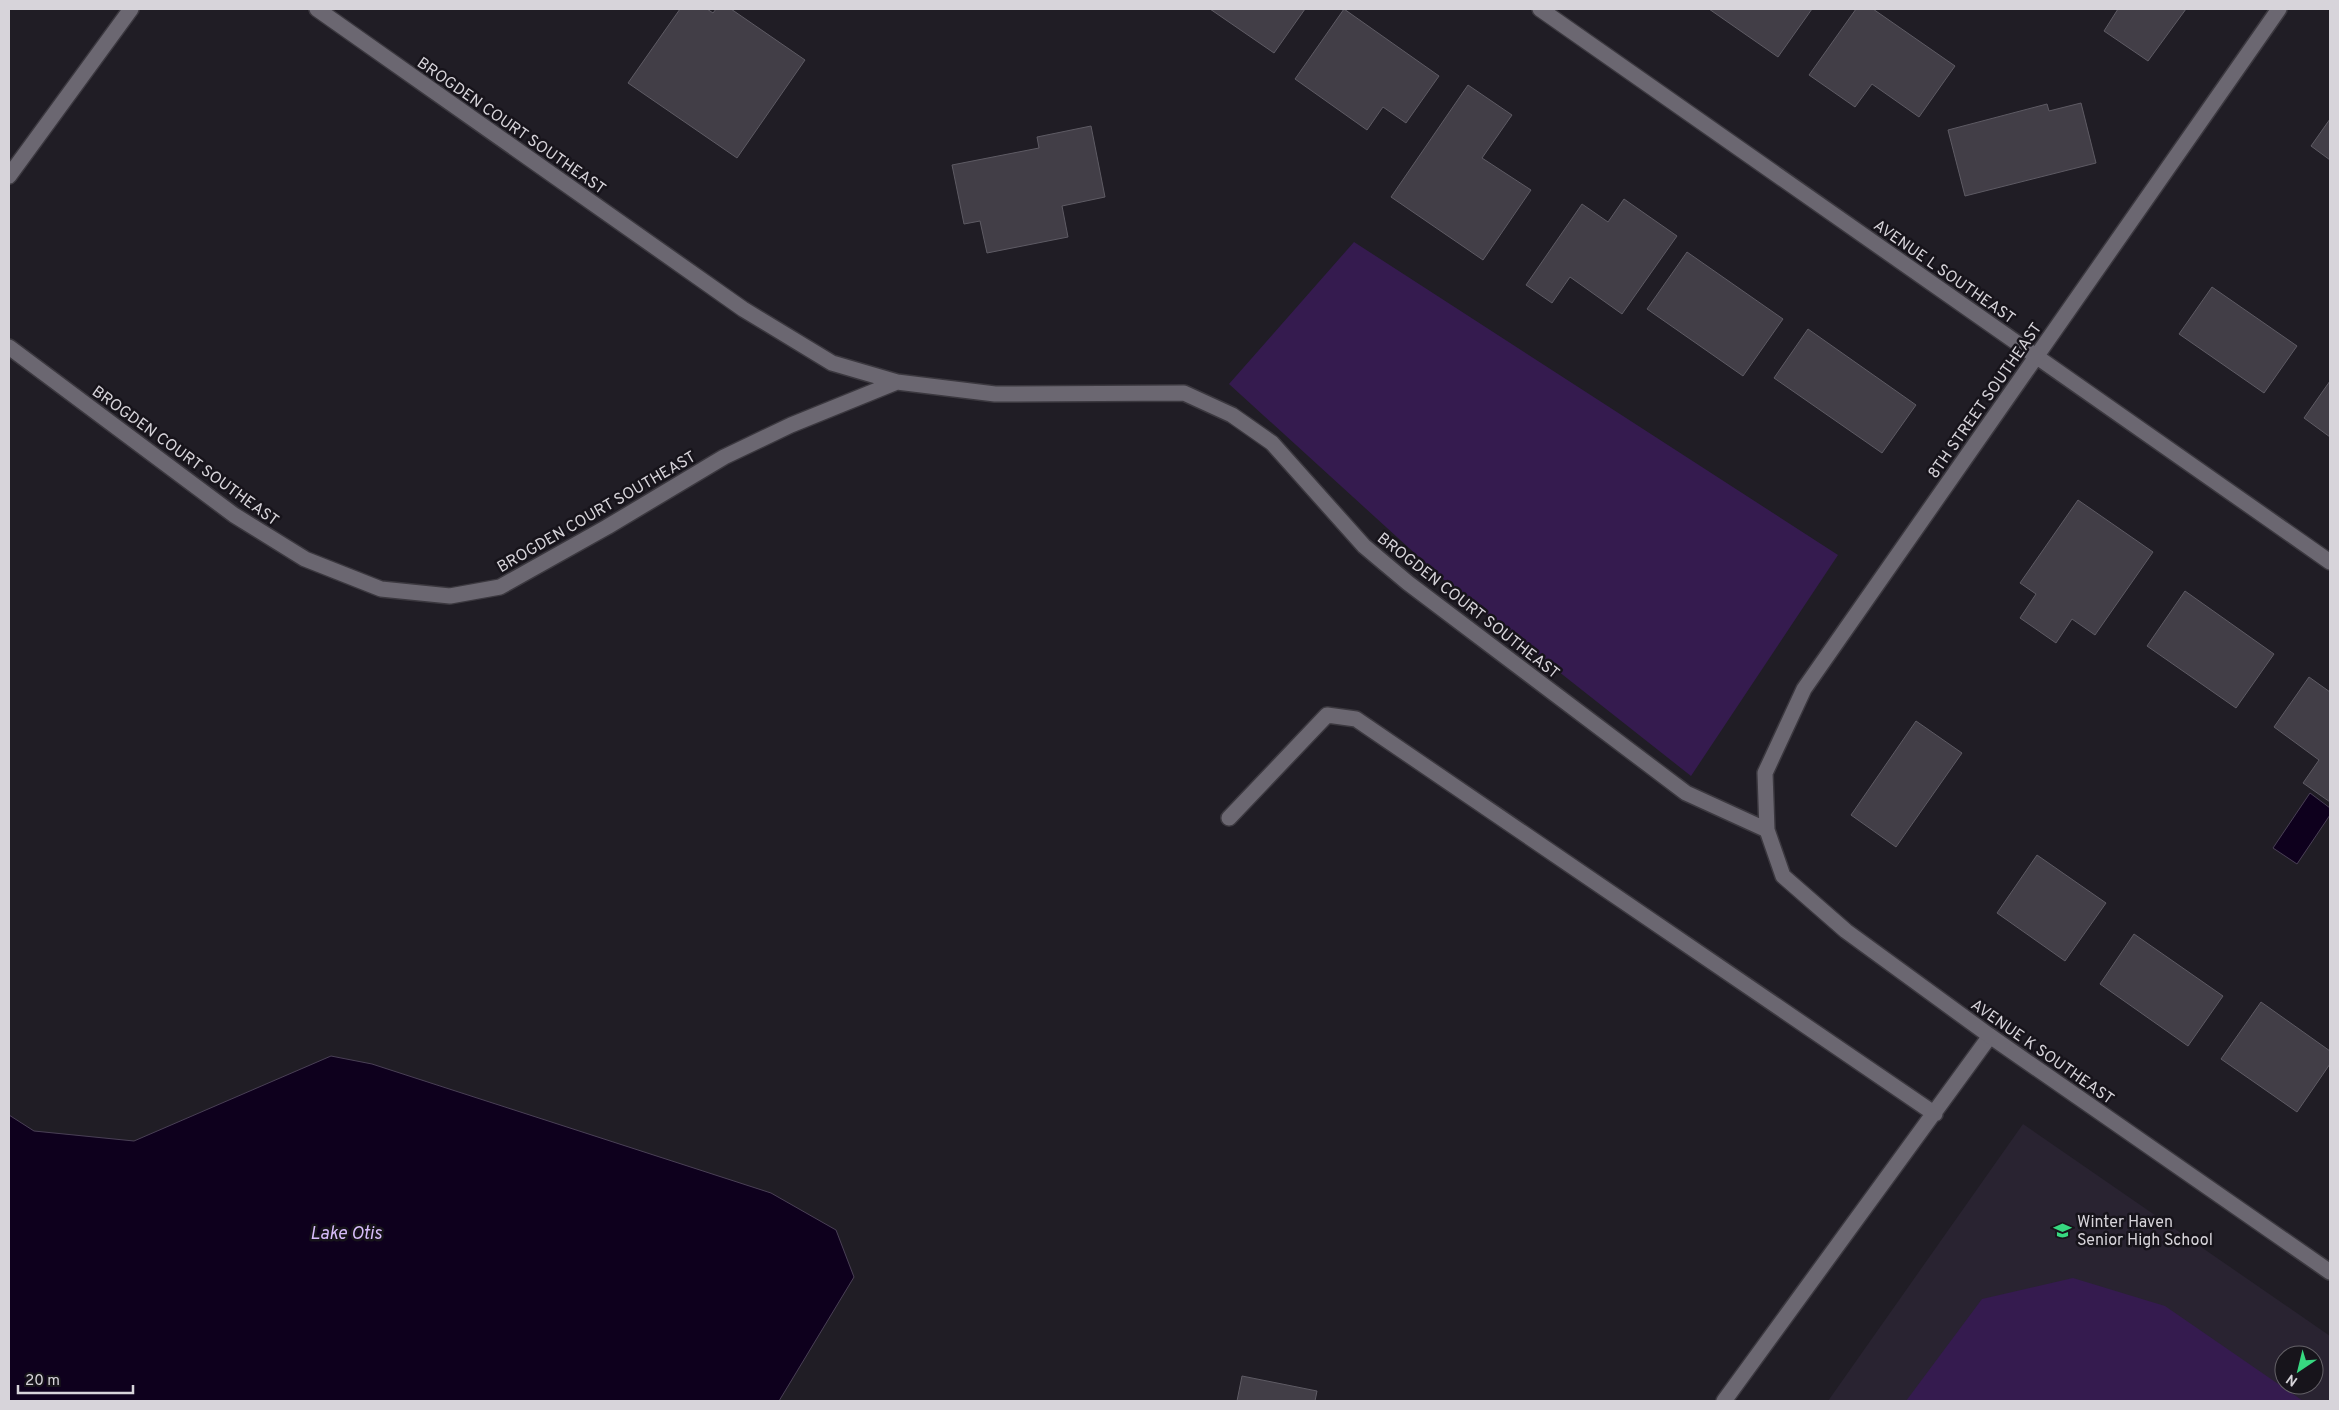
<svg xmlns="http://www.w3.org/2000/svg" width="2339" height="1410" font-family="Overpass,sans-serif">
  <rect width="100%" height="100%" fill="#201d25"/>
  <!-- built -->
  <path fill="#292331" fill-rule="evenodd" d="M2023 1124 2330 1336V1401H1828ZM2284 1355H2314V1385H2284Z"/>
  <!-- green -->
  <path fill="#351b4f" d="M1354 242 1838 555 1691 776 1454 589 1229 384Z
    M2073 1278 2165 1306 2303 1401H1906L1982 1299Z"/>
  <!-- water -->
  <path fill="#0e001d" stroke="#4a4056" d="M2310 793 2330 808V815L2297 864 2273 848Z
    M331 1056 372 1064 771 1193 836 1230 854 1277 779 1401H9V1115L34 1131 134 1141Z"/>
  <!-- building -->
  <path fill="#423e47" stroke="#5e5b64" d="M680 9H707L713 13 716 9H731L805 60 737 158 628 83Z
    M1210 9H1305L1274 53Z
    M1344 9 1439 76 1406 123 1383 107 1367 130 1295 79Z
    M1709 9H1812L1778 57Z
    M1856 9H1873L1955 66 1919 117 1872 84 1855 107 1809 75Z
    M2118 9H2186L2148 61 2104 31Z
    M1468 85 1512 115 1482 158 1531 190 1483 260 1391 197Z
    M2081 103 2096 163 1965 196 1948 130 2047 104 2049 111Z
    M2330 119V160L2311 146Z
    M1091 126 1105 197 1062 206 1068 237 987 253 980 221 964 224 952 165 1039 148 1037 137Z
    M1624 199 1677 236 1622 314 1570 277 1552 303 1526 285 1582 204 1608 222Z
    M1687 252 1783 319 1743 376 1647 309Z
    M2212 287 2297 346 2264 393 2179 334Z
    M1808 329 1916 405 1882 453 1774 378Z
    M2330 381V437L2304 418Z
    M2078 500 2153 552 2095 635 2072 619 2056 643 2020 618 2036 594 2020 583Z
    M2185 591 2274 654 2236 708 2147 646Z
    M2309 677 2330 692V802L2303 783 2319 760 2274 727Z
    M1916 721 1962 753 1896 847 1851 815Z
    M2037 855 2106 903 2065 961 1997 913Z
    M2134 934 2223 996 2188 1046 2100 984Z
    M2261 1002 2330 1051V1064L2297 1112 2221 1059Z
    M1242 1376 1317 1391 1315 1401H1237Z"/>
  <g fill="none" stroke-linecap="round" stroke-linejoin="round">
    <defs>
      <path id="lane" d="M1229 818 1327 715 1356 719 1935 1114
        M1724 1401 1990 1036"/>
      <path id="street" d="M317 9 743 309 832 363 897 382 995 394 1184 393 1232 415 1272 443 1364 546 1408 583 1686 793 1767 830
        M1540 9 2330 562
        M2279 9 1804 689 1765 773 1767 830 1783 876 1846 931 1990 1036 2330 1272
        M9 176 131 9
        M9 347 234 515 305 559 381 589 450 596 500 587 607 527 724 457 791 425 897 382"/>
    </defs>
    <!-- lane casing -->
    <use href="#lane" stroke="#3b383f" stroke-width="18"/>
    <!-- street casing -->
    <use href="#street" stroke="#3b383f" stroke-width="18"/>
    <!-- lane -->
    <use href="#lane" stroke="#6b6771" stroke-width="15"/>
    <!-- street -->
    <use href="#street" stroke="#6b6771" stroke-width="15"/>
  </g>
  <!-- icons -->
  <defs>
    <symbol id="school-bare" viewBox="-9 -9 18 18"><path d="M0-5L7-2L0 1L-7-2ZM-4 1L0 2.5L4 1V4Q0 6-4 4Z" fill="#37d880" stroke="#17141b" stroke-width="2.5" paint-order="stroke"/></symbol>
  </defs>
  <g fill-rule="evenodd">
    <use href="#school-bare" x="2050" y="1218" width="25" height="25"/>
  </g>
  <g text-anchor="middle" stroke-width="5" stroke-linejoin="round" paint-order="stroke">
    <!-- street labels -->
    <g font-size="16" fill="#d7d4da" stroke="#17141b">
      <text transform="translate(512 125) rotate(35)" y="6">BROGDEN COURT SOUTHEAST</text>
      <text transform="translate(1945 271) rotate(35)" y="6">AVENUE L SOUTHEAST</text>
      <text transform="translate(1984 400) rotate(-55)" y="6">8TH STREET SOUTHEAST</text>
      <text transform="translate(186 455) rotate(36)" y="6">BROGDEN COURT SOUTHEAST</text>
      <text transform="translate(596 511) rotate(-30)" y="6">BROGDEN COURT SOUTHEAST</text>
      <text transform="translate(1469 605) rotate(38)" y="6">BROGDEN COURT SOUTHEAST</text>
      <text transform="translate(2043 1051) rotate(35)" y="6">AVENUE K SOUTHEAST</text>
    </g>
    <!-- poi labels -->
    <g font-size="16" fill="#d7d4da" stroke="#17141b" text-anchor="start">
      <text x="2077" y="1227">Winter Haven<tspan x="2077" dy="18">Senior High School</tspan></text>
    </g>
    <!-- water labels -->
    <g font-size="18" font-style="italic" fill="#d8bdfb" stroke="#17141b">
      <text x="346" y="1239">Lake Otis</text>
    </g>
  </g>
  <!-- border -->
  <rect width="2339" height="1410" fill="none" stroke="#d7d4da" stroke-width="20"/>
  <!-- north arrow -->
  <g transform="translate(2299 1370) rotate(215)"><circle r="24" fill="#17141b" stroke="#646167"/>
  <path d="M0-4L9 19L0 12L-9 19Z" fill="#37d880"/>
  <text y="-8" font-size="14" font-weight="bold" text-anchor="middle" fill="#d7d4da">N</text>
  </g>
  <!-- scale -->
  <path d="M18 1385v8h115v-8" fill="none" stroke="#d7d4da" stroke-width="2.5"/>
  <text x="25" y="1385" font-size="15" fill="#d7d4da" stroke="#17141b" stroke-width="4" paint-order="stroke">20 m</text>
</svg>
